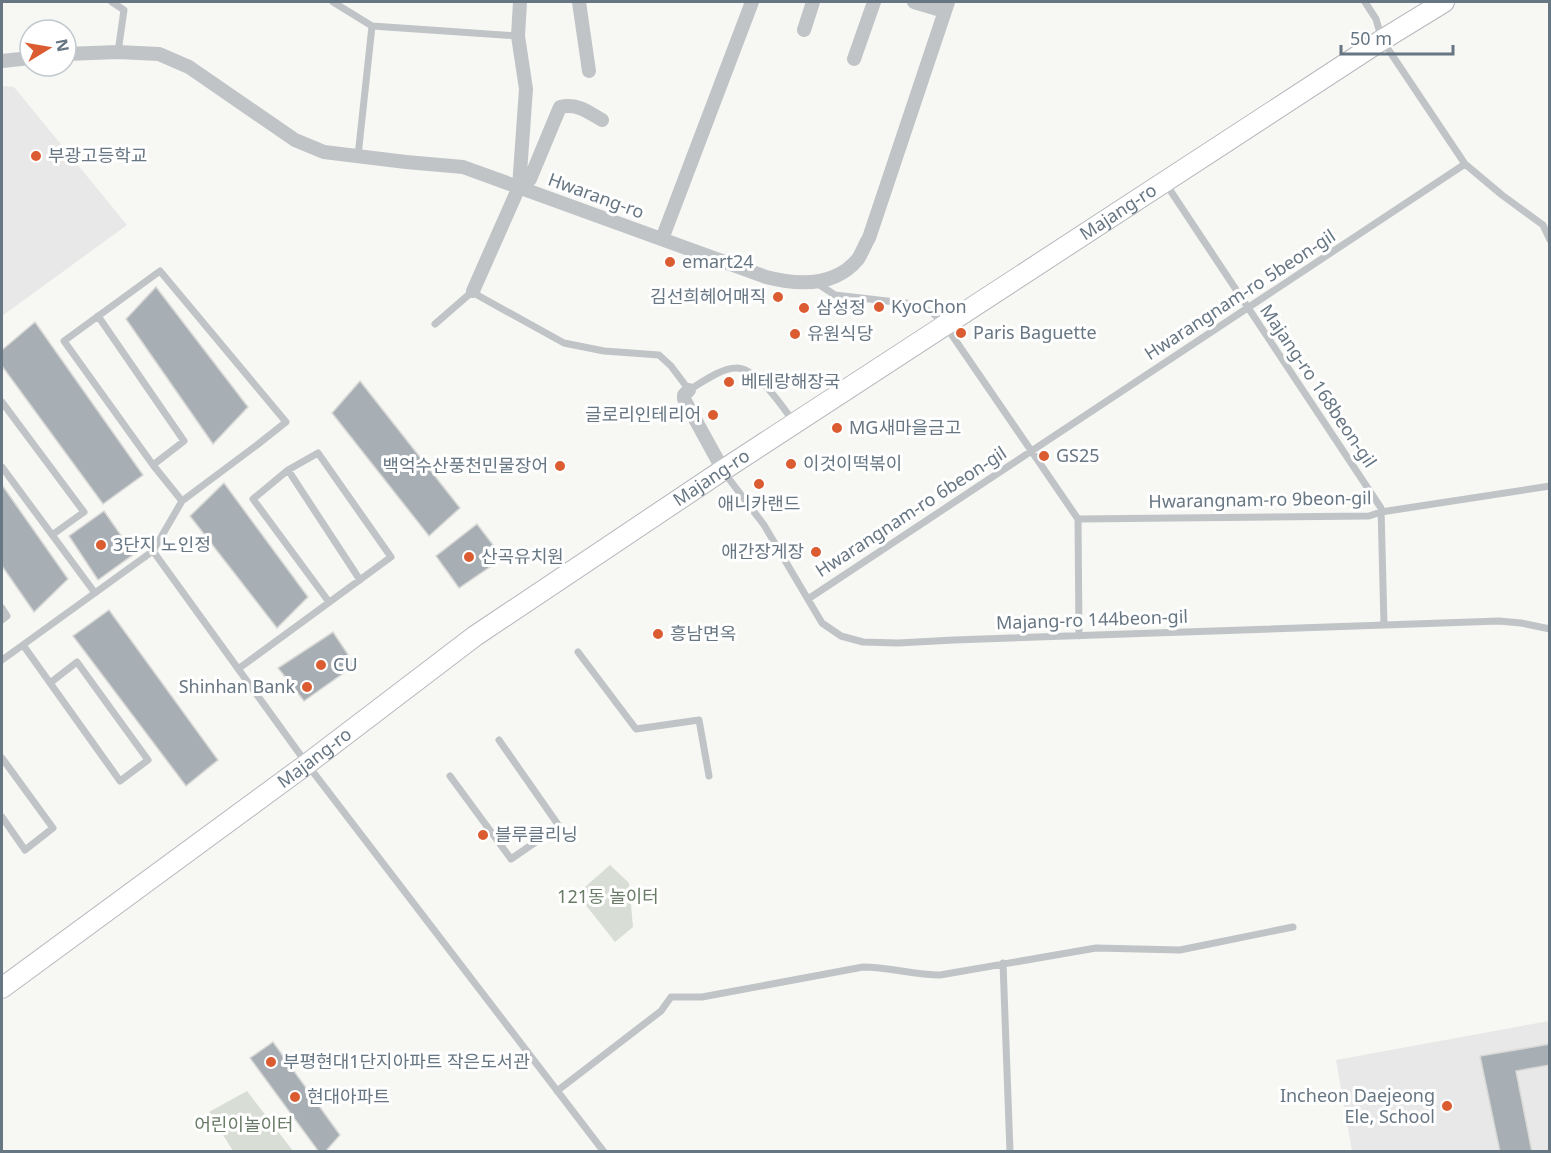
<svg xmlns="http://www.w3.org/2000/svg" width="1551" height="1153" font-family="'Noto Sans','Noto Sans KR',sans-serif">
  <rect width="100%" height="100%" fill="#f7f7f4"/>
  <!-- built -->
  <path fill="#e7e8e7" d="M2 86 14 87 127 225 2 316Z
    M1549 1021V1151H1352L1336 1060Z"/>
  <!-- green -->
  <path fill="#d8ddd5" d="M610 865 629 883 633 927 615 942 577 894Z
    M247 1091 293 1151H233L209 1112Z"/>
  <!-- building -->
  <path fill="#a7afb4" stroke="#d8d8d6" stroke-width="1.5" d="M156 287 248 407 213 444 126 319Z
    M35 322 143 475 103 504 2 366V350Z
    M360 381 460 508 429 536 332 413Z
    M224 483 308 597 277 628 190 516Z
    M2 485 68 579 34 612 2 566Z
    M104 511 134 554 98 580 69 536Z
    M477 524 503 558 459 588 436 556Z
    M109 610 218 760 186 786 73 636Z
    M333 632 355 665 304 701 278 668Z
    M273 1042 340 1135 325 1152H319L250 1058Z
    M1550 1044V1065L1516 1071 1532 1152H1500L1480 1056Z"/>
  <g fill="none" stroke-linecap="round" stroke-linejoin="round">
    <defs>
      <g id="secondary">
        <path id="s1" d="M2 988 307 764 475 636 723 470 1382 40 1444 2"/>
      </g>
    </defs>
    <!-- secondary casing -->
    <use href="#secondary" stroke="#b5b9bd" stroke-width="22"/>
    <!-- lane -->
    <path stroke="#c0c4c7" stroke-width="7" d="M112 2 124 10 118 52
      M333 2 372 26 518 36
      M1365 2 1376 19 1382 40 1465 164 1502 195 1543 225 1550 240
      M358 156 372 26
      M1166 184 1381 508 1384 625
      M815 282 835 295 913 304C927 308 936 314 945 325L1078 519 1079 636
      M98 316 184 441 153 465 64 341 160 271 286 422 257 445 182 501 153 551
      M435 324 473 291 479 296 564 343 604 351 659 355 671 366 689 390C701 383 721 368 736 368 756 367 782 406 793 421
      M2 402 84 512 52 535
      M153 465 182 501
      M2 467 95 593
      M288 470 360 580
      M723 471 764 525 822 623 841 636 863 642 898 643 954 640 1499 621 1521 623 1550 629
      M1078 519 1369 516 1381 512 1550 486
      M808 599 1465 164
      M2 608 7 616 2 620
      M23 645 120 781 148 760 77 662 50 683
      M578 652 636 729 699 720 709 776
      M2 660 153 551 307 764 604 1152
      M238 669 391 557 318 453 288 470 253 499 329 602
      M2 758 53 828 25 850 2 817
      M450 776 511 859 559 826 499 740
      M1003 963 1010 1152
      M557 1091 661 1011 671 997H702L863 967C889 967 914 975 940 975L1096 948 1180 950 1293 927"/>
    <!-- street -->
    <path stroke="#c0c4c7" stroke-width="14" d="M579 2 589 71
      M914 2 944 11
      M804 30 813 2
      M66 54 118 52 159 54 189 67 295 140 324 152 406 162 463 167 766 277C797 285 835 287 858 259 862 253 865 244 869 238L948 2
      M854 59 874 2
      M2 61 30 58
      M519 187 526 89 518 36 520 2
      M662 239 752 2
      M473 291 519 187 530 179 560 107C578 103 588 112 602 120
      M689 390 684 395V399L723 470"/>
    <!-- secondary -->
    <use href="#secondary" stroke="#fff" stroke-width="20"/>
  </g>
  <!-- markers -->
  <g fill="#da5c30" stroke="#fff" stroke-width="2">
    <circle cx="36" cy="156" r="6"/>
    <circle cx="670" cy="262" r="6"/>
    <circle cx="778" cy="297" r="6"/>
    <circle cx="879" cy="307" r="6"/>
    <circle cx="804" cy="308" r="6"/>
    <circle cx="961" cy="333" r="6"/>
    <circle cx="795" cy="334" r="6"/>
    <circle cx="729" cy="382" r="6"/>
    <circle cx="713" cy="415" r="6"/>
    <circle cx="837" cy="428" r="6"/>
    <circle cx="1044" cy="456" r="6"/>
    <circle cx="791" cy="464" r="6"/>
    <circle cx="560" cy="466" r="6"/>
    <circle cx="759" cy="484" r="6"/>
    <circle cx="101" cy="545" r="6"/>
    <circle cx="816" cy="552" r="6"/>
    <circle cx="469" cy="557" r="6"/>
    <circle cx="658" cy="634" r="6"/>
    <circle cx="321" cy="665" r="6"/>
    <circle cx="307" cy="687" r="6"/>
    <circle cx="483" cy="835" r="6"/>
    <circle cx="271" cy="1062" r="6"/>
    <circle cx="295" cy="1097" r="6"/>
    <circle cx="1447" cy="1106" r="6"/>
  </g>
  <g text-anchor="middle" stroke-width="6" stroke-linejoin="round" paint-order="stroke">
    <!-- poi labels -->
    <g font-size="18" fill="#677683" stroke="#fff" text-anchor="start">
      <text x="48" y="162">부광고등학교</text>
      <text x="682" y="268">emart24</text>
      <text x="766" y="303" text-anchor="end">김선희헤어매직</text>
      <text x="891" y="313">KyoChon</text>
      <text x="816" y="314">삼성정</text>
      <text x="973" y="339">Paris Baguette</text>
      <text x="807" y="340">유원식당</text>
      <text x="741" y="388">베테랑해장국</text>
      <text x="701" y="421" text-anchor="end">글로리인테리어</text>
      <text x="849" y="434">MG새마을금고</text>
      <text x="1056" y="462">GS25</text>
      <text x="803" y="470">이것이떡볶이</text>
      <text x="548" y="472" text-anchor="end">백억수산풍천민물장어</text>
      <text x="759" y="510" text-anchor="middle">애니카랜드</text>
      <text x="113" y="551">3단지 노인정</text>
      <text x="804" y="558" text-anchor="end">애간장게장</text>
      <text x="481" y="563">산곡유치원</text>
      <text x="670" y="640">흥남면옥</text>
      <text x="333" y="671">CU</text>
      <text x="295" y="693" text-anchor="end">Shinhan Bank</text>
      <text x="495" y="841">블루클리닝</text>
      <text x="283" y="1068">부평현대1단지아파트 작은도서관</text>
      <text x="1435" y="1102" text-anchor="end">Incheon Daejeong<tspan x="1435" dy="21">Ele, School</tspan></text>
      <text x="307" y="1103">현대아파트</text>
    </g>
    <!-- street labels -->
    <g font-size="18" fill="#677683" stroke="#fff">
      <text transform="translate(596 196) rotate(20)" y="6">Hwarang-ro</text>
      <text dy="6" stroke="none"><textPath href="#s1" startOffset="1360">Majang-ro</textPath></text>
      <text transform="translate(1240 295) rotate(-33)" y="6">Hwarangnam-ro 5beon-gil</text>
      <text transform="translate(1318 386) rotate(56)" y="6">Majang-ro 168beon-gil</text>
      <text dy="6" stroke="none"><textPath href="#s1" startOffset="874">Majang-ro</textPath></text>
      <text transform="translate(1260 500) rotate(-1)" y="6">Hwarangnam-ro 9beon-gil</text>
      <text transform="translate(911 512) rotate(-33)" y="6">Hwarangnam-ro 6beon-gil</text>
      <text transform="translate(1092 620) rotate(-2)" y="6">Majang-ro 144beon-gil</text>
      <text dy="6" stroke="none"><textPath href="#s1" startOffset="388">Majang-ro</textPath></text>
    </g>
    <!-- park labels -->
    <g font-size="18" fill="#697b66" stroke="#fff">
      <text x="608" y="903">121동 놀이터</text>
      <text x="244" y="1131">어린이놀이터</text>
    </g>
  </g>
  <!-- border -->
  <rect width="1551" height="1153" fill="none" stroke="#677683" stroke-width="6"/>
  <!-- north arrow -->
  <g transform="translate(48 48) rotate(79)"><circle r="28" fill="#ffffff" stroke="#c2c8cd" stroke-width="1.5"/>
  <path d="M0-4.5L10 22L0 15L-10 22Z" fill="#da5c30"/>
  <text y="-9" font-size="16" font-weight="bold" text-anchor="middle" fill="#677683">N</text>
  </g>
  <!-- scale -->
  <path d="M1341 45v9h112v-9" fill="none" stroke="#677683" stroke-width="3"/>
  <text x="1350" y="45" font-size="18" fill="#677683" stroke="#ffffff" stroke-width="4.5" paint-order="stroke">50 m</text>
</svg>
